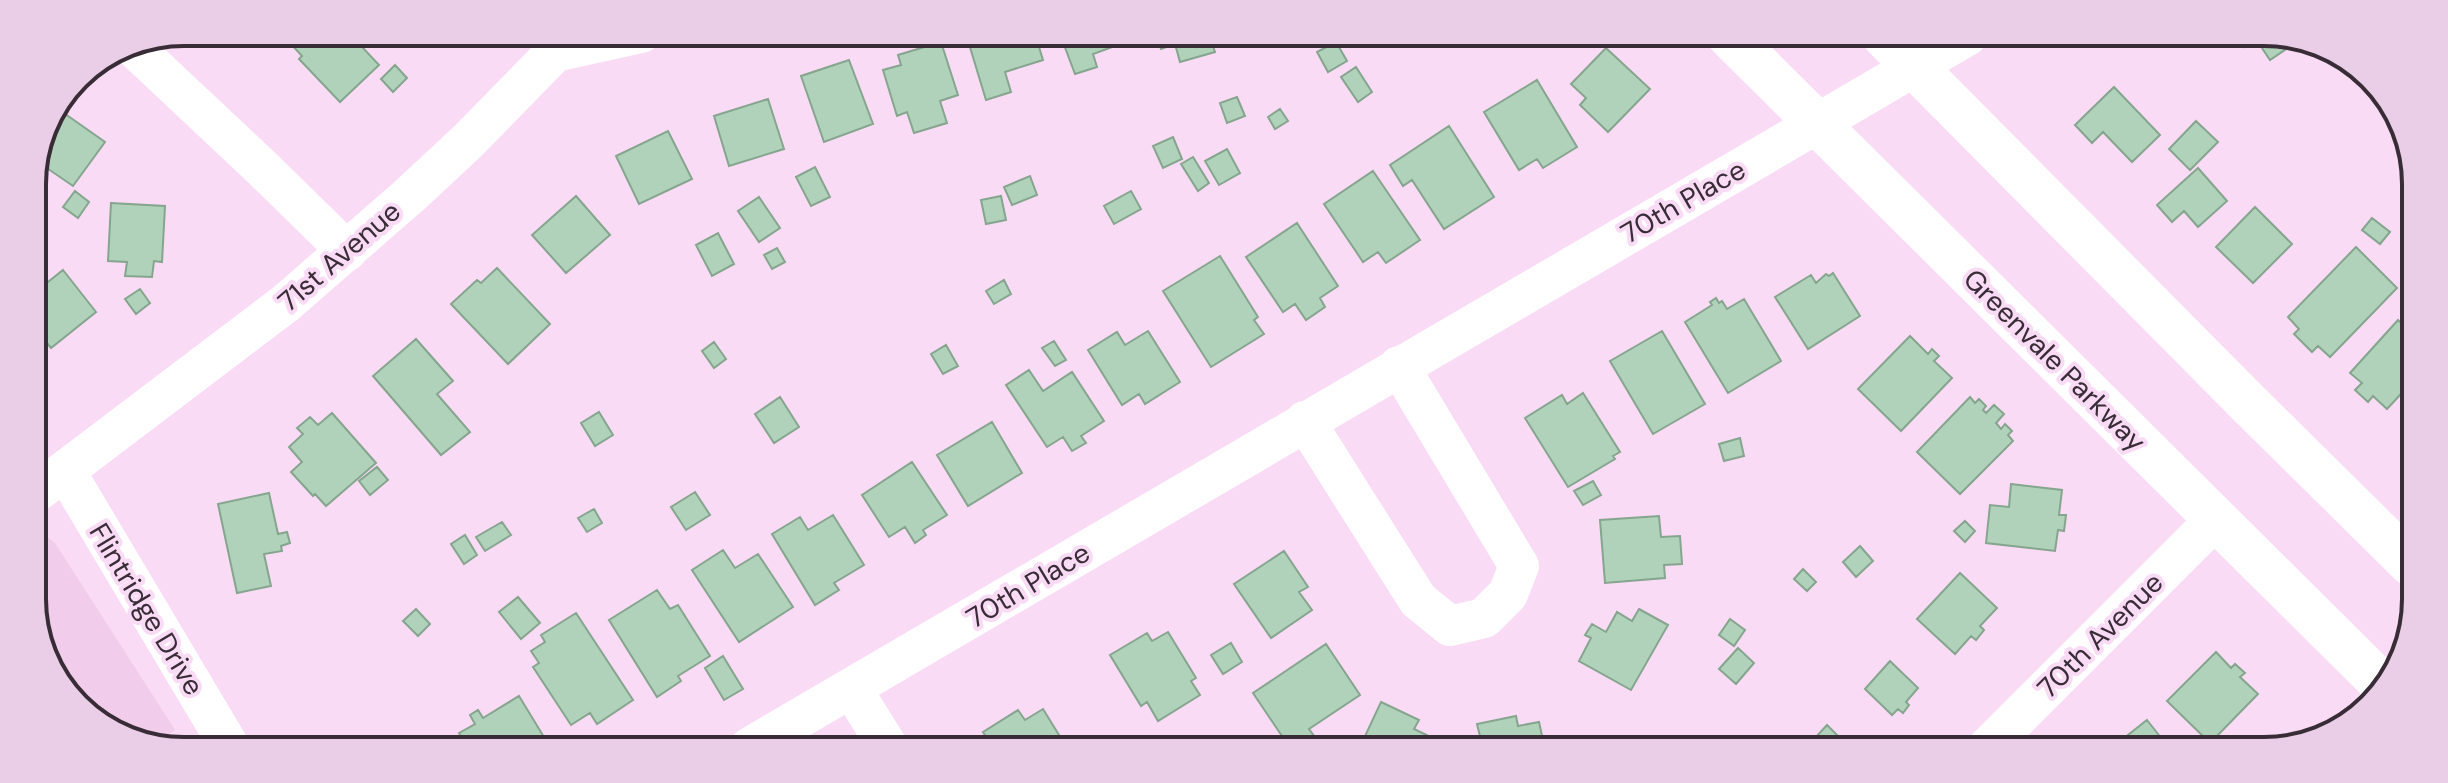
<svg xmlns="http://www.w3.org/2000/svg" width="2448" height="783" font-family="'DM Sans',sans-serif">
  <rect width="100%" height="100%" fill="#fadbf5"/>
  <!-- built -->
  <path fill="#f1cceb" d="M34 527 55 543 175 730 151 746H144L70 699 35 628Z"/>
  <!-- building -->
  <path fill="#b1d2ba" stroke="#85a58e" stroke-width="2" d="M280 32H348L379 65 340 102 299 59 302 56Z
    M966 34H1035L1043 60 1005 72 1011 92 986 100Z
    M1060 34H1133L1134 39 1093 54 1097 67 1075 74Z
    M1156 34 1209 35 1215 52 1180 62 1175 44 1161 49Z
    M1423 35H1442L1430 44Z
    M2238 37H2291L2295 43 2270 60 2256 39 2245 47Z
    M941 42 958 95 940 101 947 123 914 133 907 112 897 116 883 70 901 65 898 55Z
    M1336 42 1347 61 1328 72 1317 52Z
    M1606 48 1650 89 1608 132 1580 105 1586 98 1571 84Z
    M849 60 873 124 824 142 801 76Z
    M395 65 407 78 393 92 381 79Z
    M1356 67 1372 92 1358 102 1341 77Z
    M1537 80 1577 147 1543 168 1537 159 1519 170 1484 112Z
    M2114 87 2160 135 2132 162 2103 132 2092 143 2075 125Z
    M1237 97 1245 116 1227 123 1220 103Z
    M768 99 784 149 729 166 714 116Z
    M1280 109 1288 121 1275 129 1268 117Z
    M61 111 105 142 73 186 38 162Z
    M2196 121 2218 142 2190 170 2169 149Z
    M1449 126 1494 197 1444 229 1412 180 1403 186 1390 165Z
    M668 131 692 179 639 204 616 156Z
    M1173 137 1182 159 1163 168 1153 146Z
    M1227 149 1240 173 1219 185 1205 161Z
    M1193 157 1209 183 1198 191 1181 164Z
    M815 167 830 197 811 206 796 177Z
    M2198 168 2227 201 2198 227 2184 211 2172 222 2157 205Z
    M1373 171 1420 240 1386 263 1378 252 1363 262 1324 204Z
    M1030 176 1037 195 1012 205 1004 187Z
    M75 191 89 202 78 218 63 207Z
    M1131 191 1141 209 1114 224 1104 206Z
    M576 196 610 235 566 273 532 235Z
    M1001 196 1006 220 986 224 981 200Z
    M759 197 780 228 759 242 738 211Z
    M111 203 165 206 162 262 154 261 152 277 125 276 127 262 108 261Z
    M2255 207 2292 244 2253 283 2216 247Z
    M2372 218 2390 232 2380 244 2362 230Z
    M1297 223 1338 286 1320 298 1325 307 1306 320 1295 304 1283 312 1246 257Z
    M718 233 734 264 712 276 696 245Z
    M2356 247 2397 288 2330 357 2318 346 2312 352 2294 334 2299 329 2288 317Z
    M777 248 785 262 772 269 764 255Z
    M1220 256 1258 317 1254 320 1264 334 1211 367 1163 291Z
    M497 268 550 324 508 364 451 304 477 280 481 283Z
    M63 270 96 312 51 348 33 326V294Z
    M1833 273 1860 316 1808 349 1775 297 1811 275 1816 283 1826 274 1829 276Z
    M1004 280 1011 294 994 304 986 291Z
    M140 289 150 303 136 314 125 299Z
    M1716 298 1719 303 1722 301 1727 309 1744 299 1781 361 1728 393 1685 322 1712 305 1710 302Z
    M2398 320 2412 333V382L2387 409 2373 396 2368 402 2355 390 2362 383 2350 373Z
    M1148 331 1180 382 1145 404 1139 394 1122 405 1088 350 1117 332 1125 345Z
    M1662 331 1705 404 1653 434 1610 361Z
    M1910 336 1928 354 1932 349 1939 356 1934 361 1952 378 1901 431 1858 389Z
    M416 339 453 381 437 394 470 432 441 455 373 376Z
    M1054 341 1066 360 1055 366 1042 348Z
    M714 342 726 359 714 368 702 351Z
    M946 345 958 366 943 374 931 354Z
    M1029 370 1043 391 1072 372 1104 421 1081 436 1086 443 1072 451 1063 437 1047 447 1006 385Z
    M1583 393 1620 452 1613 456 1615 459 1568 487 1525 418 1562 395 1567 404Z
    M780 397 799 427 774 443 755 414Z
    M1970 397 1975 403 1979 399 1986 406 1983 410 1986 413 1994 405 2004 414 1996 423 2001 429 2005 424 2012 431 2008 435 2013 441 1960 494 1917 452Z
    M599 412 613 435 595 446 581 423Z
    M332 413 376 463 326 506 315 494 313 496 291 472 302 462 289 447 303 434 297 428 310 417 318 425Z
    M992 422 1022 473 968 506 937 455Z
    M1740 438 1744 456 1724 461 1719 444Z
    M912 462 947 515 923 530 926 535 915 543 905 527 889 537 862 495Z
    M377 467 388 480 370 495 359 481Z
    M1593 481 1601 495 1583 505 1574 491Z
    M2011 484 2062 490 2059 515H2066L2064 531 2058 530 2055 551 1986 543 1990 505 2009 507Z
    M695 492 710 515 686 530 671 507Z
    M269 493 278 534 287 532 290 543 281 546 282 551 264 554 271 586 237 593 218 504Z
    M594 509 602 523 587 532 578 518Z
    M833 515 864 565 834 583 839 590 815 605 772 534 800 517 808 530Z
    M1659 516 1661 537 1680 536 1682 564 1664 565 1665 578 1605 583 1600 520Z
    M1965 521 1975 531 1965 542 1954 531Z
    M502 522 511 535 485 551 476 537Z
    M465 535 477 555 464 564 451 544Z
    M1860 546 1873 561 1856 577 1843 562Z
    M723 550 735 568 758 554 793 607 739 642 692 570Z
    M1284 551 1308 587 1299 592 1312 610 1271 638 1234 584Z
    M1803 569 1816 582 1807 591 1794 579Z
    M1960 573 1997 608 1980 626 1984 630 1976 640 1971 636 1955 654 1917 619Z
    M657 590 670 609 678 605 710 656 678 676 681 681 657 697 609 620Z
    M518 597 540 623 521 639 499 612Z
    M416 609 430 624 418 636 403 621Z
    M1639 609 1668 625 1631 690 1579 661 1591 638 1585 635 1592 624 1606 632 1617 612 1632 621Z
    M576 613 633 700 597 724 590 713 571 725 533 667 539 663 531 651 545 642 541 635Z
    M1730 619 1745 630 1734 646 1719 635Z
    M1168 632 1196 678 1191 681 1200 695 1158 721 1147 702 1141 706 1110 655 1147 633 1152 641Z
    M1231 643 1242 662 1223 674 1211 655Z
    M1326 644 1360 695 1309 729 1317 740 1305 748H1290L1253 693Z
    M1738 648 1754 663 1736 684 1719 669Z
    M2216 652 2231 668 2235 664 2245 673 2240 677 2258 694 2210 743 2167 701Z
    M723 656 743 689 724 700 705 668Z
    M1890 661 1918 688 1906 702 1909 705 1903 713 1898 709 1892 715 1865 689Z
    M519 696 550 747 467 746 459 733 475 724 470 715 478 710 483 718Z
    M1381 702 1419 720 1414 729 1435 739 1431 749H1359Z
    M1043 709 1067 748H993L983 732 1018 710 1025 720Z
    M1516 716 1518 726 1539 722 1545 749H1483L1477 724Z
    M2147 720 2169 748 2166 750H2109Z
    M1827 725 1852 750H1804Z"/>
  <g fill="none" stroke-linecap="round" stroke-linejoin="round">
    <!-- street -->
    <path stroke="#fff" stroke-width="40" d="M129 43 260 166 347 251
      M1305 421 1418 600 1450 626 1484 618 1508 594 1519 566 1399 366
      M66 472 229 746
      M34 494 286 303 410 195 468 141 555 52 641 33
      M852 689 888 747
      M750 747 1967 36
      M1985 750 2216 519"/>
    <!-- secondary -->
    <path stroke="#fff" stroke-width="44" d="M1729 36 2381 683
      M1884 36 2247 402 2411 564"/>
  </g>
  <g text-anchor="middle" stroke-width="8" stroke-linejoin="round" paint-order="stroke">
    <!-- street labels -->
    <g font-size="28" fill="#382c36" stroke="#fadbf5">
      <text transform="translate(1683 201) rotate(-30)" y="10">70th Place</text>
      <text transform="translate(339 256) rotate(-41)" y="10">71st Avenue</text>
      <text transform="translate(2055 360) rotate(45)" y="10">Greenvale Parkway</text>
      <text transform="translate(1028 585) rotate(-31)" y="10">70th Place</text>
      <text transform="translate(147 609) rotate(59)" y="10">Flintridge Drive</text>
      <text transform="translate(2100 635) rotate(-45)" y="10">70th Avenue</text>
    </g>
  </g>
  <!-- crop -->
  <path d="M0 0H2448V783H0ZM184 46H2264A138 138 0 0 1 2402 184V599A138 138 0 0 1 2264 737H184A138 138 0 0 1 46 599V184A138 138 0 0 1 184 46Z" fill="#eacde6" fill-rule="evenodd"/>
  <path fill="none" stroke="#382c36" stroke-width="4" d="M184 46H2264A138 138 0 0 1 2402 184V599A138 138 0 0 1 2264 737H184A138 138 0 0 1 46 599V184A138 138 0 0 1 184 46Z"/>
</svg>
